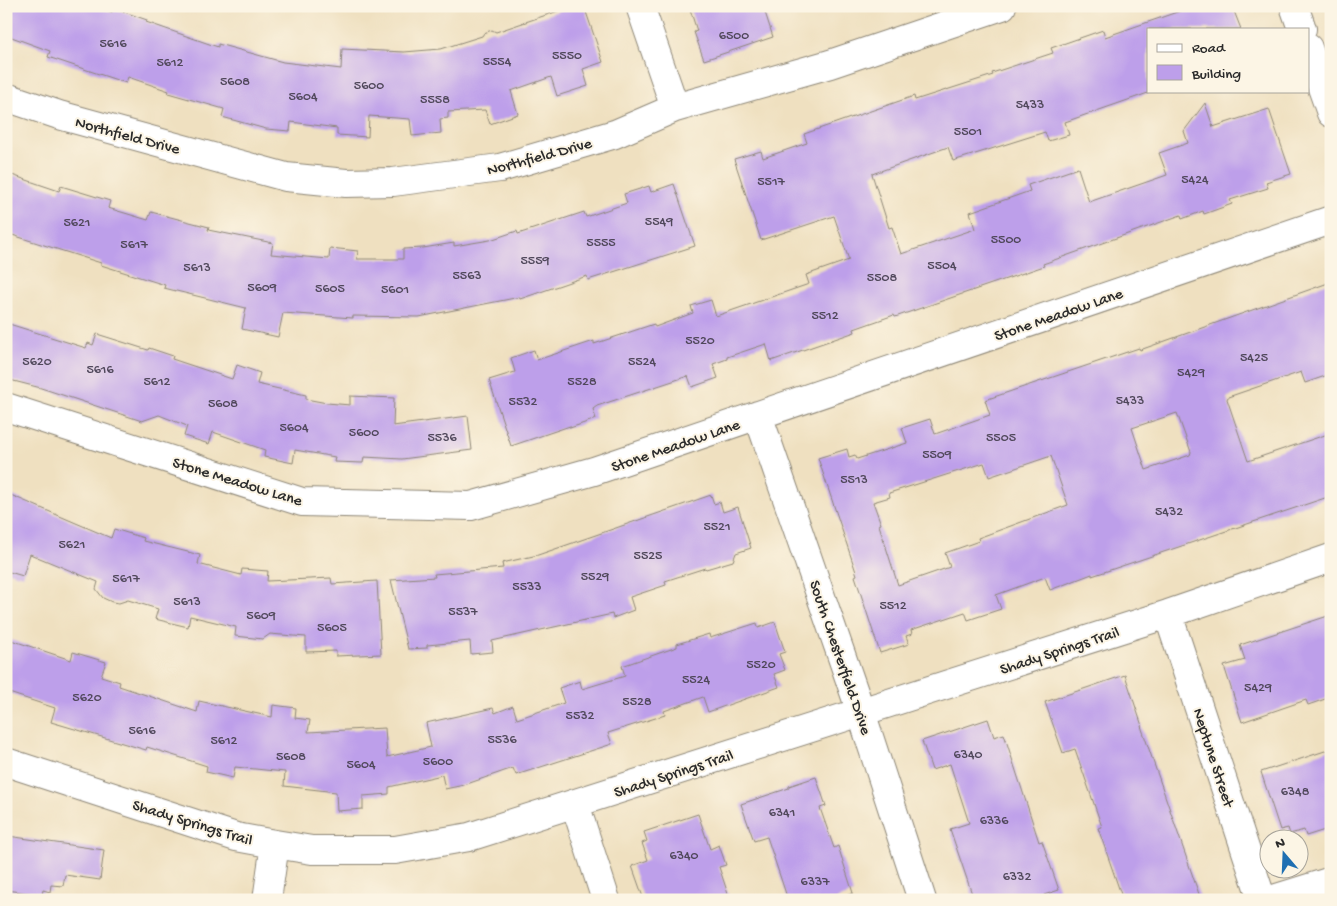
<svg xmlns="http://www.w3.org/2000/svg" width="1337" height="906" font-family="'Gochi Hand',sans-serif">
  <rect width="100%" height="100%" fill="#fcf5e5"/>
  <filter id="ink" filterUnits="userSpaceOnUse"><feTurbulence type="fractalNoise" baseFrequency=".02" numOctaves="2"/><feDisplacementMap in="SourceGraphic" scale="10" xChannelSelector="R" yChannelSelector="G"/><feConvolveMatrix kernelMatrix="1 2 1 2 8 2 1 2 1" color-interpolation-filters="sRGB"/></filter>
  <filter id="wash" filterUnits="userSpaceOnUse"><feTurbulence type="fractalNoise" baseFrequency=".0096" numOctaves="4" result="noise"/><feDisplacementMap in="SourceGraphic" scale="20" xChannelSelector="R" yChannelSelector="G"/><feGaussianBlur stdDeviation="1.12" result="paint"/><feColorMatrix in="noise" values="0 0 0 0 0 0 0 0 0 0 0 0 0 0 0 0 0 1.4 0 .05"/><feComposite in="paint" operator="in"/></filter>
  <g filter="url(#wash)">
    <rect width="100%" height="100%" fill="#efe0c0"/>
    <g id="blocks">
      <!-- building -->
      <path fill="#bd9fea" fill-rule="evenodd" d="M6 6H96L112 12 113 8 147 20 146 22 218 47V44L283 62 341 69 342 49 404 52 441 49 482 36 484 33 492 30 496 32 573 6H584L603 62 583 69 588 86 557 96 551 77 511 91 518 114 490 124 485 110 448 112V118L440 119 441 133 412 136 410 119 369 116 368 137 337 135V128L291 122 290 131 266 129 222 117 224 109 168 93 169 91 128 77 126 83 48 57 50 51 6 35Z
        M689 6H763L773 37 704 60 694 32 697 31Z
        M1178 6H1232L1241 29H1148V93L1065 122 1069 135 1048 141 1045 132 953 161 948 147 872 174 889 228 892 227 901 254 975 229 970 212 1030 191 1028 185 1078 168 1089 202 1167 175 1159 153 1188 143 1184 131 1205 103 1213 127 1269 109 1291 174 1266 182 1268 188 1230 200 1232 204 1204 214 1203 211 1182 219 1181 215 1043 264 1044 266 895 317 894 315 854 329 855 332 771 361 766 344 727 357V359L713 364 718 378 692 387 688 376 597 406 593 409 596 419 570 428V426L511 446 489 380 515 372 511 358 534 350 537 360 594 341V344L654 324 655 327 693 313 691 306 711 300 716 316 809 284 806 275 849 260 834 216 761 240 734 159 761 151 763 158 807 143 804 134 914 96 915 100 993 75 992 73 1053 53 1051 48 1103 30 1105 37 1180 11Z
        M6 173 59 191 61 186 110 201 108 208 148 220 151 212 209 227 208 230 273 243 271 254 329 259 330 248 358 251 357 259H403V249L423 248 454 243V246L490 240 517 231 518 234 584 212 586 217 627 203 624 194 649 186 651 192 674 184 695 246 588 280 587 276 520 299V297L419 317 353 316V318L283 313 278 337 242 329 246 308 164 288 165 285 101 265V263L6 233Z
        M1331 282V374L1305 383 1301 372 1228 397 1227 399 1248 461 1331 433V496L1092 576V574L1050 590 1045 577 996 595 1001 609 968 620 965 612 911 630 912 634 906 636 909 644 880 653 855 576 857 575 818 458 847 449 849 457 855 455 857 459 907 443 902 428 930 419 935 434 990 415 985 400 1139 348 1140 350ZM1177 413 1191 452 1190 455 1146 470 1132 428ZM1051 456 1068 505 978 538 979 541 945 553 950 567 898 585 879 525 881 524 873 502 890 497 889 493 984 463 989 477Z
        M6 323 86 348 88 343 93 345 97 334 148 350 149 348 173 356 172 359 232 379 237 365 260 373 257 384 306 395V399L327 403 350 405V396L394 398 393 426 468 416 472 450 402 459 364 457 363 463 334 462 335 457 295 450 293 463 264 457 265 450 213 432 209 444 184 436 187 426 159 415 142 421 41 388 6 379Z
        M6 493 111 538 114 529 144 538 143 541 200 555 198 564 241 575 242 569 268 571 267 581 331 578 332 584 377 581 381 654 336 656V651L306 652V637L270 634 263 639 235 636 236 627 190 616 188 627 155 619 158 609 128 600 119 603 112 602 103 598 96 589 98 582 30 554 23 576 6 571Z
        M711 495 714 504 720 502 723 512 738 507 751 548 736 553 733 561 706 569 705 568 665 581 666 585 630 597 634 610 613 618 612 614 492 641 493 652 471 654 470 641 427 645V648L408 649 391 580 435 577 434 574 503 568 502 563 538 555Z
        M1331 615V697L1308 705 1306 700 1242 722 1224 666 1245 660 1240 645Z
        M775 622 785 652 779 654 785 670 774 674 779 687 708 712 703 697 664 711 665 715 608 733 612 744 516 775 513 768 464 785 445 789 442 775 389 787V794L363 796V809L337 811 336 792 284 786 285 772 235 767 233 778 206 772 207 766 147 747 146 750 51 722 55 708 6 692V655L11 640 71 660 73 652 106 662 101 676 120 682 119 686 197 712 199 701 272 717 273 705 296 708 295 718 310 720 308 732 385 728 387 757 431 747 426 723 493 708 495 713 513 706 517 719 564 703 559 688 580 681 582 689 625 676 622 666 677 647V644L709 634 710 638 757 623 758 628Z
        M1125 675 1142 726H1141L1201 900H1123L1098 828 1102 827 1075 749 1063 753 1045 702Z
        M988 719 994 737 1004 734 1039 842 1042 841 1059 890 1044 895 1045 900H974L950 829 969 823 950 764 932 770 922 741Z
        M1331 749V828L1306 836 1304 830 1290 834 1288 828 1280 830 1261 772Z
        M816 777 826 806 820 808 834 848 838 846 853 893 835 900H788L767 837 754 841 741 804 789 788V786Z
        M698 814 710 849 719 845 726 865 719 867 730 900H644L632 866 648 860 642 843 647 841 644 832Z
        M8 836 104 850 100 880 65 875 63 886 51 885 50 892 43 890 42 895 6 890V848Z"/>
    </g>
  </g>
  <g filter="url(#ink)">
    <use href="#blocks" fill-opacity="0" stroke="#8d8676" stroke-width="1"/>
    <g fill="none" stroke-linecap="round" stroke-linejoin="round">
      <defs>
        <path id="minor" d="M640 6 675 108
          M1294 6 1302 29
          M1308 48 1331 113
          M6 97 59 115 286 177 346 183 393 182 500 168 615 134 675 108 830 64 1002 6
          M6 407 302 502 471 506 594 471 1331 220
          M758 415 861 712 922 900
          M1168 614 1262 900
          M6 762 236 837 275 844 312 850H395L469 837 1168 614 1331 558
          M575 804 606 900
          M267 900 275 844
          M1270 900 1331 881"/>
      </defs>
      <!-- minor casing -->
      <use href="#minor" stroke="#8d8676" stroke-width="30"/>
      <!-- minor -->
      <use href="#minor" stroke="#fff" stroke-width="28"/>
    </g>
  </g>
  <g text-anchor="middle" stroke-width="4" stroke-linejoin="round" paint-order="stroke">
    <!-- number labels -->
    <g font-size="14" fill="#50485b">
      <text x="734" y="39">6500</text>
      <text x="113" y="47">5616</text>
      <text x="567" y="59">5550</text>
      <text x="497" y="65">5554</text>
      <text x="170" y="66">5612</text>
      <text x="235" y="85">5608</text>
      <text x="369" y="89">5600</text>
      <text x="303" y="100">5604</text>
      <text x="435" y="103">5558</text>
      <text x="1030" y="108">5433</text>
      <text x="968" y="135">5501</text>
      <text x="1195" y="183">5424</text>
      <text x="771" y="185">5517</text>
      <text x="659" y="225">5549</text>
      <text x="77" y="226">5621</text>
      <text x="1006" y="243">5500</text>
      <text x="601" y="246">5555</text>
      <text x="134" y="248">5617</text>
      <text x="535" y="264">5559</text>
      <text x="942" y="269">5504</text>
      <text x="197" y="271">5613</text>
      <text x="467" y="279">5563</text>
      <text x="882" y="281">5508</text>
      <text x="262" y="291">5609</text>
      <text x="330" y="292">5605</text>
      <text x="395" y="293">5601</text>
      <text x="825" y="319">5512</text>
      <text x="700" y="344">5520</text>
      <text x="1254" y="361">5425</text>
      <text x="37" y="365">5620</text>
      <text x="642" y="365">5524</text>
      <text x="100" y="373">5616</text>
      <text x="1191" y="376">5429</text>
      <text x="157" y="385">5612</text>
      <text x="582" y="385">5528</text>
      <text x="1130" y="404">5433</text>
      <text x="523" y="405">5532</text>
      <text x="223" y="407">5608</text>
      <text x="294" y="431">5604</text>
      <text x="364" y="436">5600</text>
      <text x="442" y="441">5536</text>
      <text x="1001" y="441">5505</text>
      <text x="937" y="458">5509</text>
      <text x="854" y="483">5513</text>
      <text x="1169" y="515">5432</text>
      <text x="717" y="530">5521</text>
      <text x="72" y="548">5621</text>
      <text x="648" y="559">5525</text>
      <text x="595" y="580">5529</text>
      <text x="126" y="582">5617</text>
      <text x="527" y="590">5533</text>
      <text x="187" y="605">5613</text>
      <text x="893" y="609">5512</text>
      <text x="463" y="615">5537</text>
      <text x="261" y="619">5609</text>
      <text x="332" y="631">5605</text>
      <text x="761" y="668">5520</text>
      <text x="696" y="683">5524</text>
      <text x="1258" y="691">5429</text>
      <text x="87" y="701">5620</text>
      <text x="637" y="705">5528</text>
      <text x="580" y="719">5532</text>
      <text x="142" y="734">5616</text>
      <text x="502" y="743">5536</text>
      <text x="224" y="744">5612</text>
      <text x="968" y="758">6340</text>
      <text x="291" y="760">5608</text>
      <text x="438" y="765">5600</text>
      <text x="361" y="768">5604</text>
      <text x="1295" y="795">6348</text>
      <text x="782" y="816">6341</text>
      <text x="994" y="824">6336</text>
      <text x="684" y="859">6340</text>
      <text x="1017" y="880">6332</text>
      <text x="815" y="885">6337</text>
    </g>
    <!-- street labels -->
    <g font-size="16" fill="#2b2b2b" stroke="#fcf5e5">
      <text transform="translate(128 134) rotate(15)" y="6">Northfield Drive</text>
      <text transform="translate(539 155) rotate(-15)" y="6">Northfield Drive</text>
      <text transform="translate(1058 313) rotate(-19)" y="6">Stone Meadow Lane</text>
      <text transform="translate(675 444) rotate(-19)" y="6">Stone Meadow Lane</text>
      <text transform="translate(238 480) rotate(17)" y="6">Stone Meadow Lane</text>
      <text transform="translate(1059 649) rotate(-18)" y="6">Shady Springs Trail</text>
      <text transform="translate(842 657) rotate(71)" y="6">South Chesterfield Drive</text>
      <text transform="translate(1215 757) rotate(72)" y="6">Neptune Street</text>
      <text transform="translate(673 772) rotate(-18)" y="6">Shady Springs Trail</text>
      <text transform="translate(193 821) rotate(17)" y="6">Shady Springs Trail</text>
    </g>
  </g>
  <!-- margin -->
  <rect width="1337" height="906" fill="none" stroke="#fcf5e5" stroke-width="25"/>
  <!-- legend -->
  <rect x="1147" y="28" width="162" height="65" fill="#fcf5e5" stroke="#a8a49b"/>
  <rect x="1157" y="44" width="25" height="8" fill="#ffffff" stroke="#a8a49b"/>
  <text x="1192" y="52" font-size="15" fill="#2b2b2b">Road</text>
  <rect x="1157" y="65" width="25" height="15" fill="#bd9fea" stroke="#a8a49b"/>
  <text x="1192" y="78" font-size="15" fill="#2b2b2b">Building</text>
  <!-- north arrow -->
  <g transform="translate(1284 854) rotate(341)"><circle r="24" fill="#fcf5e5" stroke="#a8a49b"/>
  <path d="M0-4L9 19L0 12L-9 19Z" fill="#1f6fb2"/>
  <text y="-8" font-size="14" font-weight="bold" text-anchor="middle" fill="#2b2b2b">N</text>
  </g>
</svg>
